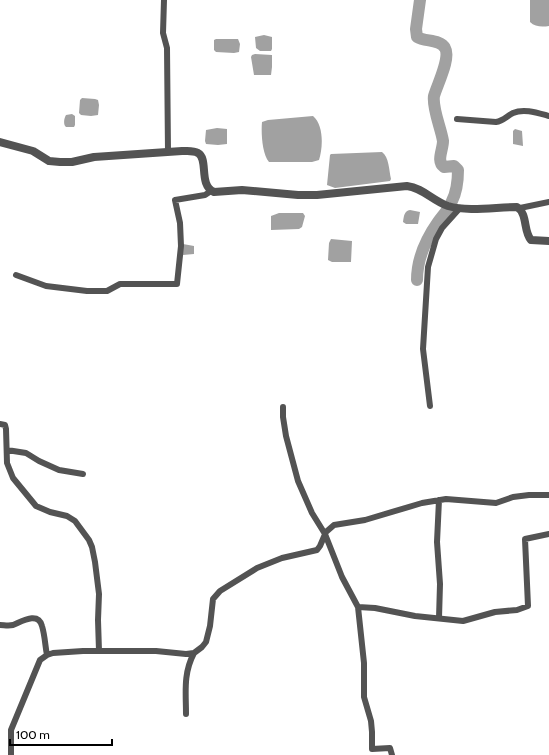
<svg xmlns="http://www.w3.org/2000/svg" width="549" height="755" font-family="Cabin,sans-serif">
  <rect width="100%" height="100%" fill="#fff"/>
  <!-- water -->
  <path fill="#a1a1a1" d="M530 0H549V26C542 27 535 27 530 22Z
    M264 35 272 37V49L271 51H260L256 48 255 37Z
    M216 39H238L240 44 239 52 234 53 216 52 214 50V40Z
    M255 54 272 55V67L271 75H254L251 57 252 55Z
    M82 98 95 99 98 100 99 105 98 115 91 116 81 115 79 113 80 100Z
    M72 114 75 116V125L74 127H66C63 125 64 118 66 115Z
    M313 116C324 125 323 148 319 160L312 162H269C262 154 261 132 262 122L268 120Z
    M217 128 227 129V144L218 145 206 144 205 141 206 130Z
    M515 129 522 131 523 146 513 144V131Z
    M382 152C389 157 389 170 391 179L390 181 335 188 327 185 330 155 331 154Z
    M410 210 420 212 418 224H406L403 222C404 216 404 211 410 210Z
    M279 213H303L305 216 302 227 299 229 271 230V216Z
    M331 239 352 241 351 262H332L328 260 329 243Z
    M183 244 194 246V254L183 255Z"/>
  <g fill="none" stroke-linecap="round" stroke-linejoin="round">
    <!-- river -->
    <path stroke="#a1a1a1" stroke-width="12" d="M417 280C417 259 426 239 438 222 443 215 449 209 452 201 457 191 458 181 458 170L454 166 444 167C436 161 443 150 443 141 441 128 432 108 434 96 437 85 451 58 445 48 440 39 425 42 417 37L416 29 420 0"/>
    <!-- minor -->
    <path stroke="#535353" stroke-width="6" d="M164 0 163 33 167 48 168 152
      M457 119 496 122C503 121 507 116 513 113 524 108 538 113 549 116
      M520 208 549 202
      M16 275 46 286 87 291H107L120 284H177L181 246 180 223 175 200 205 195 211 191
      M430 406 423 349 428 267 436 239 442 228 460 208
      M283 407V417L286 436 298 481 312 513 325 534 342 577 358 607 364 663V697L371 721 372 732V749L390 748 392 755
      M0 424 5 425 6 429 7 463 13 478 36 506 50 512 67 516 75 521 89 540 92 547 95 562 99 594 98 620 99 651
      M7 450 26 453 39 461 59 470 83 474
      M439 500 437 542 440 584 439 618
      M358 607 375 608 415 616 463 621 495 612 517 610 528 606 525 539 549 534
      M0 625C4 625 8 626 13 625 21 622 38 611 42 626 45 636 45 645 47 655
      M186 714C186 692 183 674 194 653
      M11 755V730L40 660 47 655 53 653 83 651H156L186 654 194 653 202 647 206 642 210 626 213 599 220 591 257 568 282 558 317 550 320 546 326 532 334 525 365 520 422 503 446 499 496 503 513 497 529 495H549"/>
    <!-- tertiary -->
    <path stroke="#535353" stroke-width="8" d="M0 142 33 151 49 161 60 162H72L94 157 182 151C187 151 193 150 198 153 209 159 198 185 214 192L242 190 298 195H317L407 186C423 188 433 201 448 206 468 212 496 207 517 207 528 214 523 231 531 240L549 241"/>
  </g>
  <!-- scale -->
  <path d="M10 739v6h102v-6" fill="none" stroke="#000000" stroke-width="2"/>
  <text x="16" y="739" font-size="12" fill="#000000" stroke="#ffffff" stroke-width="3" paint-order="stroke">100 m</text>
</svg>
